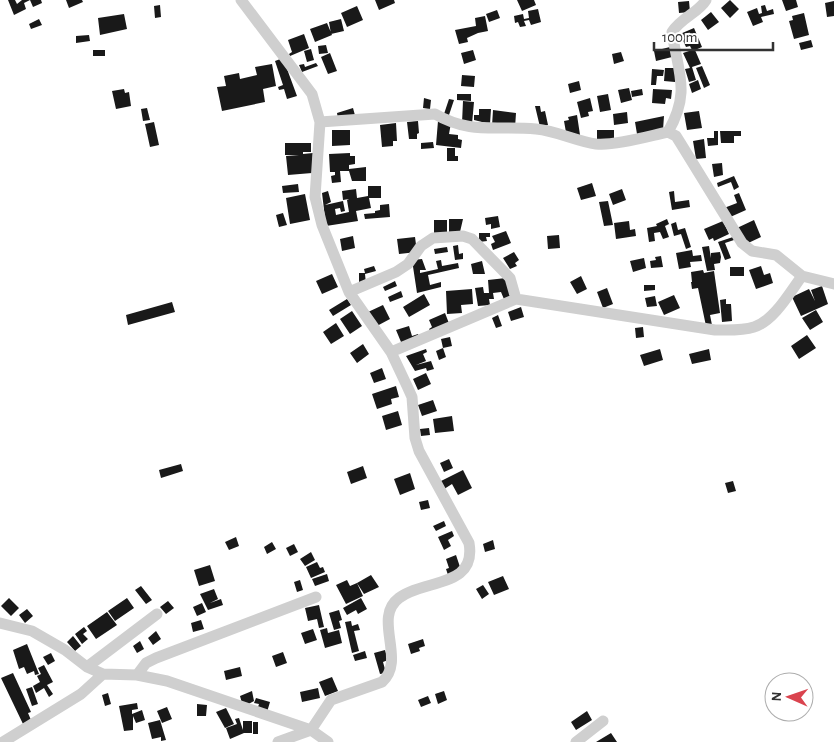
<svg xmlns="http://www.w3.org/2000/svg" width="834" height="742" font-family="'Alegreya Sans',sans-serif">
  <rect width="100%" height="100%" fill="#fff"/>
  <!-- building -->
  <path fill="#191919" d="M8 0H15L17 4 22 0H41L42 3 33 7 30 0 24 3 26 9 14 15Z
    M66 0H82L83 2 69 8Z
    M375 0H394L395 3 379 10Z
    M517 0H534L536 5 522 11Z
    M730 0 739 9 730 18 721 8Z
    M782 0H796L798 7 786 11Z
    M689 1 690 12 679 13 678 2Z
    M834 1V16L827 17 825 3Z
    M160 5 161 17 155 18 154 6Z
    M765 5 767 11 773 9 774 14 761 17 763 22 753 26 747 12 757 8 759 14 762 13 761 6Z
    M357 6 363 20 347 27 341 13Z
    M538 9 541 22 531 25 529 20 524 21 526 26 520 27 518 22 515 23 514 16 523 14 524 19 529 18 528 11Z
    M497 10 500 18 489 22 486 14Z
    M711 12 719 22 708 30 701 20Z
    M804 13 809 35 794 39 789 21 793 20 792 16Z
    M124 14 127 29 100 35 98 18Z
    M485 16 488 31 478 33 467 38 468 42 459 44 455 30 476 26 475 18Z
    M39 19 42 25 31 29 29 24Z
    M341 19 344 31 331 34 329 22Z
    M327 23 332 35 315 42 310 29Z
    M694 28 702 47 695 50 701 64 692 67 696 80 689 82 685 69 690 68 683 53 692 50 690 46 686 47 680 34Z
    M304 34 309 48 290 56 289 54 292 52 288 40Z
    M89 35 90 41 76 43V36Z
    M811 40 813 47 801 50 799 43Z
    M326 45 328 53 319 54 318 46Z
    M670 47 672 57 656 61 654 51Z
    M311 49 314 60 307 62 304 51Z
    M93 50H105V56H93Z
    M473 50 476 60 464 64 461 53Z
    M621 52 624 61 614 64 612 54Z
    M330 53 337 71 328 74 321 57Z
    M283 58 297 96 287 99 284 89 279 90 278 87 283 85 275 61Z
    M316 63 318 66 302 72 299 65 304 64 305 67Z
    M272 64 276 86 263 89 265 102 222 111 217 87 226 86 224 76 239 73 240 79 257 75 255 67Z
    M702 66 710 85 704 88 696 68Z
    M665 68H676L675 82 664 81Z
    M652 69 664 70 663 76H657L656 85H651Z
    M462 75 475 76 474 87 461 86Z
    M698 80 701 89 692 93 689 84Z
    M579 81 581 90 570 93 568 84Z
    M629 88 632 100 621 103 618 90Z
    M124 89 125 93 129 92 131 106 116 109 112 91Z
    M642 89 643 95 632 97 631 91Z
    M653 89 672 90 671 99 666 98 665 104 652 103Z
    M457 94H471V101L457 100Z
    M608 94 611 110 600 112 597 96Z
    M424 98 431 100 430 109 423 108Z
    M590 98 593 111 588 112 589 116 581 118 577 102Z
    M449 99 454 100 449 115 444 114Z
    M463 101 474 102 472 124 462 123Z
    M535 106H540L541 112 545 111 548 125 540 127Z
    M147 108 150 120 143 121 141 109Z
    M353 108 356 119H338L337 113Z
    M479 109H491L490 124 474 120V115H479Z
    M493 110 516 113 515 128 492 126Z
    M699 111 702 128 687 130 684 113Z
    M627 112 628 123 614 125 613 114Z
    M577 115 580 135 567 138 564 121 569 120 568 117Z
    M664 116 663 130 638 140 635 122Z
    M418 121 419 133 417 134V139H409L407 122Z
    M438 121 451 123 449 134 458 135V139L462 140 461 148 436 145Z
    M154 122 159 145 150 147 145 124Z
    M396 123 397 141H393V146L382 147 380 125Z
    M332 130H350V145L332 146Z
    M597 130H614V143H597Z
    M714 131H718V145L708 146 707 138H714Z
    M720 131H741V136H734V143H721Z
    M704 139 706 158 696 159 693 141Z
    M433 142 434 148 421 149V143Z
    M285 143H311V152H303V154L313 153 312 173 288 175 286 156 299 155H285Z
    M447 148H455V156H458V161H447Z
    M350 153V156H355V164L349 165V169L366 167V181H352L349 171H340L341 182 332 183 331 176 335 175V172H330L329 154Z
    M722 163 723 175 714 177 712 164Z
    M734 176 739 187 734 190 731 182 718 187 717 183Z
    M592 183 596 196 581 200 577 188Z
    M298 184 299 192 283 193 282 186Z
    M368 186H381V198H369L371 208 356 211 358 221 326 226 322 193 328 191 331 202 325 205 343 201 345 211 341 212 340 208 335 209 336 215 349 212 347 200 349 199 343 200 342 191 356 189 357 198 368 196Z
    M622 189 626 200 613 205 609 194Z
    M674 191 675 202 689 200 690 207 672 210 669 192Z
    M739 193 746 210 728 218 724 208 737 203 734 195Z
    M305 194 310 220 290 224 286 198Z
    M608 201 613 225 604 226 599 202Z
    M389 204 390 217 365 219 364 214 375 213V211L380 210V205Z
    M283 213 287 225 279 227 276 215Z
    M498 216 500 227 491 229V224L486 225 485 218Z
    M449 219H463L460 232H449Z
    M667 219 669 224 665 226 669 237 663 239 660 232 654 233 655 241 649 242 647 228 657 226 656 224Z
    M434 220H447V234H434Z
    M754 220 761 237 744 245 737 228Z
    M629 221 630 230 635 229 636 236 616 239 614 223Z
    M723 221 729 234 714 241 713 238 709 240 704 229Z
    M676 222 678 230 685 228 691 247 686 249 681 234 674 236 671 224Z
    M506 231 511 243 493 250 491 244 495 242 492 236Z
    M479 233H490V237H486L487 241 479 242Z
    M559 235 560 248 548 249 547 236Z
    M353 236 355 248 342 251 340 239Z
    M415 237 417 252 399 254 397 239Z
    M733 237 734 240 725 243 731 258 725 260 718 242Z
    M458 245 459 254 463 253V259L455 260 453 246Z
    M709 246 711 258V253L720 252 721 257 720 263 714 264 715 270 707 271 702 247Z
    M447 247 448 252 435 254 434 249Z
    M692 250 693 256 701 255 702 261 690 262 691 267 679 269 676 253Z
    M514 252 519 260 515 263 517 266 510 269 503 258Z
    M661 256 663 267 651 268 650 261 656 260 655 257Z
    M644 258 646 268 633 272 630 261Z
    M422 259 426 270H420V273L438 269 436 261 441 260 442 266 458 263 459 268 428 275 430 285 441 282V287L417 293 412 260Z
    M482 261 485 274H473L471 264Z
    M374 266 376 271 365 274 366 284H359V273H365L364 269Z
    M761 266 764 275 770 273 773 283 756 289 749 270Z
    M730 267H744V276H730Z
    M703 270 704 273 714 271 720 313 710 315 712 325 706 326 698 288 692 289 691 282H692L691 272Z
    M332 274 338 287 322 294 316 281Z
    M581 276 587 289 577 294 570 282Z
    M506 278 516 300 506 304 501 292 493 293 494 299H489L490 305 478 306 475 288 483 287 484 293H489L488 280Z
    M395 281 397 286 385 291 383 287Z
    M644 285H655V290L644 291Z
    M822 286 828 304 801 316 792 297 809 289 815 301 811 290Z
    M607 288 613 304 603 308 597 292Z
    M472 289 473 304 461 305 462 313 447 314 446 291Z
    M401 291 403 297 390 302 388 297Z
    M424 294 430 305 409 317 403 307Z
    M674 295 680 308 664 315 658 302Z
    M655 296 657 306 647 307 645 298Z
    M347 299 351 305 333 316 329 310Z
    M726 299V304H731L732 321 722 322 720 300Z
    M172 302 175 312 128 325 126 315Z
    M383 305 390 319 375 327 368 312Z
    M521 307 524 317 511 321 508 312Z
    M816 310 823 322 810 330 802 318Z
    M352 311 362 326 350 334 340 319Z
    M445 313 450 326 432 334 429 329 432 327 429 320Z
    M498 315 502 326 496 328 492 318Z
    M336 323 344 336 331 344 323 332Z
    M409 326 412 336 418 334 420 340 401 342 396 330Z
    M643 327 644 337 636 338 635 328Z
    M807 335 816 348 799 359 791 346Z
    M450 337 452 346 443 348 441 339Z
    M363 344 369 354 357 363 350 353Z
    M443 348 446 357 439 360 436 351Z
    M426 349 427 352 423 354 426 361 416 365 431 361 434 369 427 371 426 368 415 371 406 356Z
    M660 349 663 360 644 366 640 355Z
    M709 349 711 360 692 364 689 354Z
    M382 368 386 379 374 383 370 373Z
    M426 373 431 384 418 390 413 379Z
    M396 386 399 397 391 399 392 404 377 409 372 394Z
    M433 400 437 411 422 416 418 405Z
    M398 411 402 425 386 430 382 416Z
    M452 416 454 431 435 433 433 419Z
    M429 428 430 435 421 436 420 429Z
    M449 459 453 468 444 472 440 463Z
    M181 464 183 471 161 478 159 470Z
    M363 466 367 478 351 484 347 472Z
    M463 470 472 488 458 495 452 484 441 491 437 483Z
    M410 473 415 489 400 495 394 479Z
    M733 481 736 491 728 493 725 483Z
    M428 500 430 508 421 510 419 502Z
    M444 521 446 526 436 531 433 526Z
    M452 531 454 536 448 540 451 546 444 550 438 537Z
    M236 537 239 546 229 550 225 542Z
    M493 540 495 549 485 552 483 544Z
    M272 542 276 549 267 554 264 547Z
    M294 544 298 552 290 556 286 548Z
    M311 552 315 560 305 566 300 559Z
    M456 555 461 570 448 575 446 569 449 568 446 559Z
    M317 562 320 568 323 567 325 572 311 578 306 567Z
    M210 565 215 581 199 586 194 570Z
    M327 574 329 581 315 586 312 579Z
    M371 575 379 587 364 594 357 583Z
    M503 576 509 589 494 595 488 582Z
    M300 580 303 590 297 592 294 582Z
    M347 580 350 586 357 583 363 596 346 604 336 585Z
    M483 585 489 594 482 599 476 589Z
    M141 586 152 600 146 604 135 590Z
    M214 589 218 599 210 603 221 599 223 605 208 610 200 594Z
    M9 598 19 608 11 616 1 606Z
    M127 598 134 608 115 621 108 611Z
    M361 598 367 609 358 614 356 610 347 615 343 608Z
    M168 601 174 608 166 614 160 607Z
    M202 603 206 612 197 616 193 607Z
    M319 605 324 627 319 628 317 619 308 621 305 608Z
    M27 609 33 616 25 623 19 615Z
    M339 610 342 620 339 621 341 628 334 630 329 613Z
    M107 612 117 625 96 639 87 626Z
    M201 620 204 629 193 632 191 623Z
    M351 621 352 626 358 624 360 630 354 631 359 651 352 653 345 622Z
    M84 627 87 631 83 634 88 639 82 644 75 634Z
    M327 628 328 633 339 630 342 643 325 648 320 630Z
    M313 629 317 640 305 644 301 633Z
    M156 631 161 639 153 645 148 638Z
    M73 636 81 646 75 651 67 642Z
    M423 639 425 646 419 648 420 651 411 654 408 644Z
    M140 641 144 649 137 653 133 646Z
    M27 644 39 674 35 675 34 671 27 674 24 667 19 669 13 650Z
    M385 650 388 660 383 662 386 673 380 674 374 653Z
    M365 651 367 658 355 661 353 655Z
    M283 652 287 663 276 667 272 656Z
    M51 653 55 661 48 665 43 657Z
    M44 665 53 682 47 685 53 694 49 697 44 688 36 693 33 686 40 682 37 676 41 674 38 668Z
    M240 667 242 676 226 680 224 671Z
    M13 673 31 712 28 713 31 720 23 724 1 678Z
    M332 677 338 691 325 696 319 682Z
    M32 687 38 704 32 706 26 689Z
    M318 688 320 698 302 702 300 692Z
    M252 691 254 701 243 707 240 696Z
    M444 691 447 700 438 704 435 694Z
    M108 693 111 704 105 706 102 695Z
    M428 696 431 703 421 707 418 700Z
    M256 698 270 702 267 712 257 710 259 704 254 703Z
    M137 703 138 709 132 710V714L142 710 145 720 136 723 133 716V730L124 731 119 706Z
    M197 704 207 705 206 716H197Z
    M167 707 172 719 162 723 157 711Z
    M226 708 234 724 225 728 216 712Z
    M587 711 592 720 576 730 571 722Z
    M239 718 243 730V721H252V733H244L230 739 226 728 237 724 235 719Z
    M160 720 166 740 161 741V737L152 739 148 723Z
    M253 722H258V734H253Z
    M611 733 617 742H596Z"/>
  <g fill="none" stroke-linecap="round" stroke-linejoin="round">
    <!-- minor -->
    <path stroke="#cfcfcf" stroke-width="11" d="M241 0 312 94 320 122 315 197 322 225 349 292 391 352 407 386 412 397 415 438 419 451 469 543C477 588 424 579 399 598 372 618 407 660 382 682L331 700 311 730 328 742
      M320 122 435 114C471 135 497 125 536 129 557 131 576 141 596 144 615 146 649 136 668 132L676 136 681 144 742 243 752 251 776 255 802 276 834 284
      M668 132C691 92 678 73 672 32 682 17 698 13 706 0
      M349 292 396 272 408 264 421 246 433 238 463 236 472 239 510 278 516 299
      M391 352 516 299 715 330C728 330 742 331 754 327 774 321 790 292 802 276
      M0 623 32 631 65 650 87 667 103 674 137 675 167 681 311 730
      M87 667 157 614
      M137 675 146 663 156 658 316 597
      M3 742 81 694 103 674
      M278 742 311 730
      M576 742 603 721"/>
  </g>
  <!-- north arrow -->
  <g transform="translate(789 697) rotate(272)"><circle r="24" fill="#ffffff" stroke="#adadad"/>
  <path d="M0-4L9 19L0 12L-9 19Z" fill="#da434e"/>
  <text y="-8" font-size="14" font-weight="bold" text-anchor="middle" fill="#323232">N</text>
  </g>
  <!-- scale -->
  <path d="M654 42v8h119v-8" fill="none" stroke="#323232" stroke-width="2.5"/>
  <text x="662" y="42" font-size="15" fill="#323232" stroke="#ffffff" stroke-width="4" paint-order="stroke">100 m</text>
</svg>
